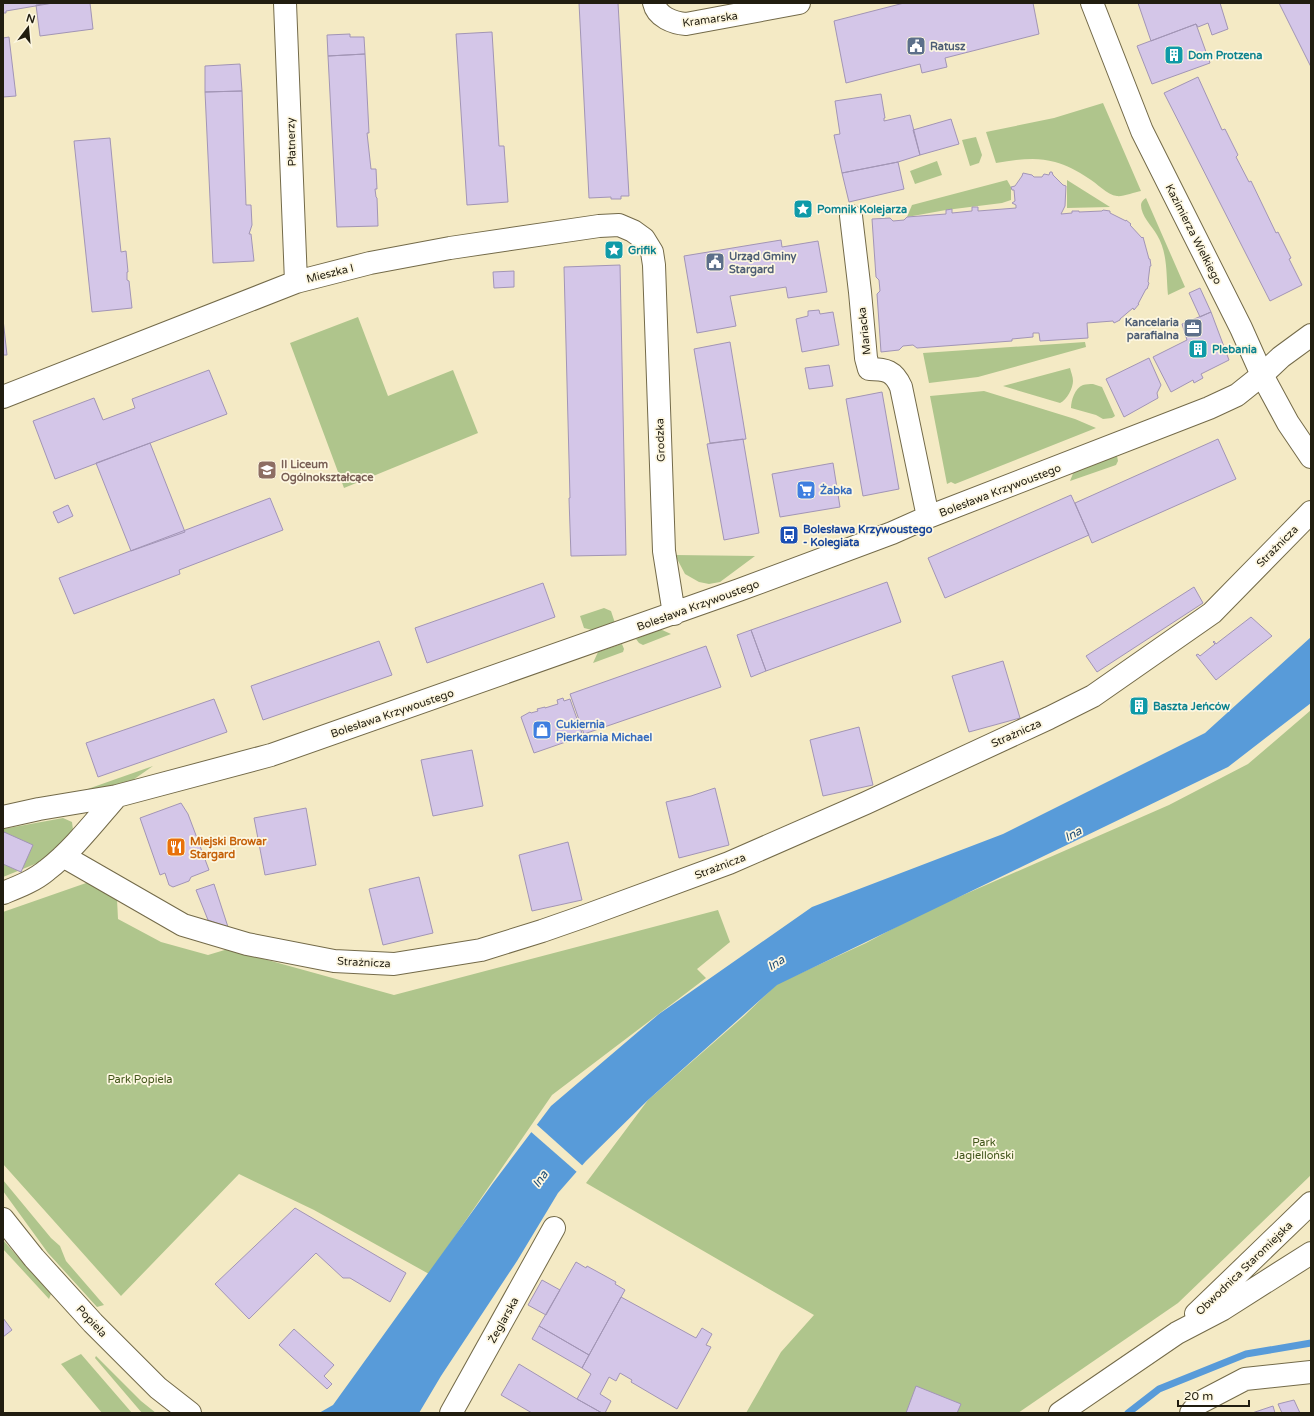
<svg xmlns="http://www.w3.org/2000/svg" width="1314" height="1416" font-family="'Varela Round',sans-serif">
  <rect width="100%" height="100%" fill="#f4eac5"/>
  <!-- green -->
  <path fill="#afc58c" d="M1103 103 1141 191C1135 192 1122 197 1117 196 1107 195 1097 183 1088 178 1078 171 1066 165 1055 162 1035 156 1016 160 996 163L986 132 1054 118Z
    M976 137 982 155 979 163 970 166 962 140Z
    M937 161 942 175 915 184 910 171Z
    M1007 180 1011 187V200L1002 203 946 210 907 217 912 205Z
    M1067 180 1110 207 1067 208Z
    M1146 198 1185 287 1168 295C1166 275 1168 253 1157 235 1152 226 1141 216 1141 205 1141 202 1143 200 1146 198Z
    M358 317 388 396 453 370 478 433 344 488 290 343Z
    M1085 342 1086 347 978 377 929 383 923 353Z
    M1070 368C1071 372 1073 377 1073 381 1073 388 1067 400 1060 403L1003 386Z
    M1093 384 1102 387 1115 416 1112 418 1103 419 1096 415 1071 408C1071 400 1075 388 1083 385 1086 384 1090 384 1093 384Z
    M984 391 1075 419 1096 428 955 484 951 482 947 484 930 396Z
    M1117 456 1118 461 1116 465 1070 481 1074 471Z
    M675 555 755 556 720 582 709 584 699 582 685 574Z
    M604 608 611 611 615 623 592 630 584 628 580 616Z
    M660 629 671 634 643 645 639 643 636 639Z
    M622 644 624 649 623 652 593 663 598 652Z
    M1311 710V1175L1178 1303 1018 1413H746L781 1352 814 1315 586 1183 648 1100 744 1016 777 984 866 943 922 913 1169 805 1248 764Z
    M153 766 130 782 65 797Z
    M63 818 72 822 73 830 69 837 40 862 3 877V829Z
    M89 882 117 899 118 919 161 942 208 955 228 949 394 995 718 910 730 942 697 969 706 978 552 1095 429 1274 314 1210 239 1174 121 1296 3 1164V912Z
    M3 1180 51 1238 60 1246 66 1261 104 1305 97 1307 48 1253 3 1191Z
    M3 1240 51 1294 49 1299 3 1249Z
    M81 1354 132 1413H102L61 1364Z
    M96 1356 141 1401 156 1413H142L95 1358Z"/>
  <!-- water -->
  <path fill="#589bd9" d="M1311 637V703L1228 767 777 985 648 1100 586 1161 558 1193 517 1261 441 1376 419 1413H319L333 1405 493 1183 551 1106 659 1014 812 907 1003 834 1205 733Z"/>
  <!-- pier -->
  <path fill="#f4eac5" d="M536 1124 584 1167 578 1173 530 1131Z"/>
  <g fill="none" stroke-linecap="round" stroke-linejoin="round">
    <!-- stream -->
    <path stroke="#589bd9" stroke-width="7" d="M1128 1413 1159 1389 1246 1354 1311 1343"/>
  </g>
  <!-- building -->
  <path fill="#d4c6e8" stroke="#a295b5" d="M3 3H53L6 11V13H3Z
    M53 3H90L93 29 40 36 36 5Z
    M579 3H618L629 196H621V199H611V197L589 198Z
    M904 3H1033L1039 34 945 58 947 67 922 73 920 64 846 83 834 21Z
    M1138 3H1220L1228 29 1212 35 1208 23 1198 27 1196 24 1151 41Z
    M1279 3H1311V67Z
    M1196 24 1210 63 1152 84 1137 46Z
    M492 32 499 146H504L508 202 467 205 456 34Z
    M350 34V37H364L365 54 328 56 327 35Z
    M9 37 16 96 3 97V38Z
    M365 54 369 133H367L371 169H376L377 189H375L376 197 377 198 378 226 337 227 328 56Z
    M240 64 242 91 205 92V66Z
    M1198 77 1222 130 1225 129 1238 155 1236 157 1249 182 1251 181 1276 233 1278 232 1291 258 1289 259 1302 285 1270 301 1164 93Z
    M242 91 246 205H251L252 225 249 234H251L254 261 213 263 205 92Z
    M881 94 885 118H884V121L910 115 920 155 898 162 842 173 834 135 840 134 835 101Z
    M951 119 959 144 920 155 913 130Z
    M110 138 119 233 121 252 126 251 128 272H127V280L129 281 132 308 92 312 74 141Z
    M898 162 904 189 849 202 842 173Z
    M1050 172H1052L1053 175 1063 185 1066 186 1065 206 1061 214 1072 213V211H1079V212L1102 211 1103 210 1110 211V213L1126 221V220L1131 224 1130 225 1142 238 1143 237 1149 259H1150L1151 266H1150L1148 282 1149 283 1147 289H1146L1138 304H1139L1134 310 1133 308 1120 319V320L1114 323 1113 321 1087 323 1088 338 1040 341 1039 333H1033V337L1012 339V341L917 348 913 345 903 346 899 350 881 352 877 294 880 291 879 280 876 277 872 219 890 218 893 221 904 220 907 217 946 214V210L952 209V213L972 211V207H978V211L1016 208V205L1012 203 1015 201 1014 190H1012L1011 187 1015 186 1022 176 1023 173 1032 175 1034 177H1042L1044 174 1049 175Z
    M781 240 782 247 818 241 827 292 788 298 786 287 730 296 736 326 697 333 684 256Z
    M620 265 626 555 571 556 569 498H570L564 267Z
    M514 271V287L494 288 493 272Z
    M1200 288 1211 312 1200 317 1189 293Z
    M819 310 820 314 833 312 839 345 802 352 796 319 808 316V311Z
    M1211 312 1229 360 1201 374 1203 378 1194 383 1193 380 1171 392 1153 357 1187 340 1182 324Z
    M3 319 7 355H3Z
    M730 342 746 439 710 443 694 349Z
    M1149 358 1161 385 1157 393 1158 398 1124 417 1106 379Z
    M829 365 833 386 809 389 805 368Z
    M209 370 227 414 55 479 33 421 94 398 103 420 135 408 132 399Z
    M882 392 899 489 863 496 846 399Z
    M743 439 759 533 724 540 707 444Z
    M1218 439 1236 479 1092 543 1075 503Z
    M150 443 185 532 131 551 96 463Z
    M833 463 840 507 780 517 772 474Z
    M1071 495 1089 535 945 598 928 558Z
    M270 498 283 530 179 570 180 574 74 614 59 578Z
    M68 505 73 516 58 523 53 512Z
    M887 582 901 622 766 671 751 630Z
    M543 583 555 617 427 663 415 628Z
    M1194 587 1203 603 1097 672 1086 656Z
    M1251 617 1272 636 1216 680 1196 655 1198 654 1200 656 1215 644 1213 642 1214 641 1216 644Z
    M751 630 766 671 751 677 737 635Z
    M379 641 392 675 263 720 251 686Z
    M706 646 721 687 584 734 570 694Z
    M1003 661 1020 718 969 732 952 676Z
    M1130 706a9 9 0 1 1 18 0a9 9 0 1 1-18 0Z
    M563 698 564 701 570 699 583 736 534 753 521 717 530 712 531 713 538 711 537 709 545 707V708L558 704 557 700Z
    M214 699 227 732 98 777 86 743Z
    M859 727 873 785 823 796 810 740Z
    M472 750 483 806 433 816 421 760Z
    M715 788 729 845 679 858 666 802 691 796Z
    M181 803 188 814 209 870 191 877 189 881 173 887 169 885 165 873 160 875 140 818Z
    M306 808 316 865 265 875 254 818Z
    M4 832 33 845 21 872 3 864V835Z
    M568 842 582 900 532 911 519 855Z
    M419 877 433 933 383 945 369 889Z
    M214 884 228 927 208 920 196 890Z
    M295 1208 406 1273 390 1302 350 1278H343L316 1253 249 1319 215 1284Z
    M576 1262 586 1268 587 1266 616 1282 615 1284 625 1290 589 1355 539 1326Z
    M542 1280 560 1290 546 1315 528 1305Z
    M621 1297 696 1338 702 1328 712 1334 706 1345 711 1347 677 1409 631 1382 632 1380 620 1373 616 1381 609 1377 600 1394 611 1401 605 1413H602L577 1399 591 1374 582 1368Z
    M3 1318 12 1330 3 1337Z
    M539 1326 589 1355 582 1368 532 1339Z
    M294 1329 334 1365 324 1376 332 1384 327 1389 279 1345Z
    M519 1364 577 1399 602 1413H532L501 1395Z
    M916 1386 961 1404 957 1413H906Z
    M1294 1400 1300 1413H1282L1278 1404Z
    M1273 1406 1275 1413H1250H1252Z"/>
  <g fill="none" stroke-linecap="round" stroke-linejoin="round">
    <defs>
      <path id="minor" d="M285 3 296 282
        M654 3C657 17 673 23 686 24L799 3
        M851 216 860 292 866 358 869 369C886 369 894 371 901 387L928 517
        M3 397 296 282 370 263 450 248 599 226 619 225 633 231 644 239 652 252 654 265 664 551 674 614
        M3 817 39 809 117 796 271 755 739 590 892 533 928 517 1209 408 1237 395 1262 375 1281 357 1311 335
        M63 856 183 925 247 944 334 961 394 964 481 950 542 931 585 916 729 863 866 803 1049 718 1093 696 1212 613 1311 512
        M3 893C18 887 34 881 47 870 72 851 96 820 117 796
        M451 1413 554 1228
        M1191 1413 1199 1403 1245 1379 1311 1372"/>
      <path id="tertiary" d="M1092 3 1142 131 1241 328 1262 375 1288 423 1311 457"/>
      <path id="secondary" d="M3 1219 34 1258 93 1323 158 1388 190 1413
        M1196 1314 1311 1203
        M1060 1413 1177 1333 1223 1309 1311 1253"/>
    </defs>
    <!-- minor casing -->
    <use href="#minor" stroke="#736a49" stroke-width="24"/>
    <!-- tertiary casing -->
    <use href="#tertiary" stroke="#736a49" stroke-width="24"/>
    <!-- secondary casing -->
    <use href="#secondary" stroke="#736a49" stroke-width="24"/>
    <!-- minor -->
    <use href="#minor" stroke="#fff" stroke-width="22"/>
    <!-- tertiary -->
    <use href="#tertiary" stroke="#fff" stroke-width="22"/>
    <!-- secondary -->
    <use href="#secondary" stroke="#fff" stroke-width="22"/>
  </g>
  <!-- icons -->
  <defs>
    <symbol id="civic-square" viewBox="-11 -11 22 22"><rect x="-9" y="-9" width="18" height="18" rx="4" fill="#5c6f8a" stroke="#fdf7e1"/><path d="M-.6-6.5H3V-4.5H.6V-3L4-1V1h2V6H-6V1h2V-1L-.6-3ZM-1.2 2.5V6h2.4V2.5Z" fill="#fff"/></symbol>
    <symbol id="building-square" viewBox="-11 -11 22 22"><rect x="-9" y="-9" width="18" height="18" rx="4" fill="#0f9aa8" stroke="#fdf7e1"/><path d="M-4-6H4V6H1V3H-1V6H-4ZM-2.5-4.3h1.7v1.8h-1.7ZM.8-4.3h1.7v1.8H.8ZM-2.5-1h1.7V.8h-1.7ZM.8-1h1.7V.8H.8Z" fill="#fff"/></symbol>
    <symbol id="sight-square" viewBox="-11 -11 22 22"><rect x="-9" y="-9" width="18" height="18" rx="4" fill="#0f9aa8" stroke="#fdf7e1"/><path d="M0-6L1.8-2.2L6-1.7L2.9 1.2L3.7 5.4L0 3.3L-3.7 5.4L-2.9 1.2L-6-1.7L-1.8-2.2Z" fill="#fff"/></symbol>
    <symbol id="office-square" viewBox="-11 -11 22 22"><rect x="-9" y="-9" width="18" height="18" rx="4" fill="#5c6f8a" stroke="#fdf7e1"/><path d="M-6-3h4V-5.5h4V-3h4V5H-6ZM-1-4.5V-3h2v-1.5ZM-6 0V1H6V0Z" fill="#fff"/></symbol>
    <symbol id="school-square" viewBox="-11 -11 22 22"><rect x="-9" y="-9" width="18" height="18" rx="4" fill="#8d6e63" stroke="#fdf7e1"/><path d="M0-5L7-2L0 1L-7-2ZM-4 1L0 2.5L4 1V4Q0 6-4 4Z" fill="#fff"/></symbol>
    <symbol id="supermarket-square" viewBox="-11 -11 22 22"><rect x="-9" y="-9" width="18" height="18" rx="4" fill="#3f7fe0" stroke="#fdf7e1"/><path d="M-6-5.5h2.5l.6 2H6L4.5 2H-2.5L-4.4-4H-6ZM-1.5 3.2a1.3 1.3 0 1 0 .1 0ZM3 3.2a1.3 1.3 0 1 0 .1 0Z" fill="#fff"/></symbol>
    <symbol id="bus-square" viewBox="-11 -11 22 22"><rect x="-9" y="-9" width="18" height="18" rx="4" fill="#1a4fb4" stroke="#fdf7e1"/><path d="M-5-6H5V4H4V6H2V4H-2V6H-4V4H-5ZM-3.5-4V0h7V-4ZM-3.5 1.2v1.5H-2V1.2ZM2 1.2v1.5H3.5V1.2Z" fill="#fff"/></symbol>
    <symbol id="shop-square" viewBox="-11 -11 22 22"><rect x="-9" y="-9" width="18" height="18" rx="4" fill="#3f7fe0" stroke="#fdf7e1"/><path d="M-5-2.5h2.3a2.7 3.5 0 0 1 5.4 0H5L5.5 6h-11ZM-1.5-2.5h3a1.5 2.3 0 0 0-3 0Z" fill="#fff"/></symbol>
    <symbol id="restaurant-square" viewBox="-11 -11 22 22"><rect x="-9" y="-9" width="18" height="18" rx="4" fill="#e8710a" stroke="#fdf7e1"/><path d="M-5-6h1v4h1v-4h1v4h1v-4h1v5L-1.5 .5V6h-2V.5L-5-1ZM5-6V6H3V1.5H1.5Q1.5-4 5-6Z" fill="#fff"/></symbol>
  </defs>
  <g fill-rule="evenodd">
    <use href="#civic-square" x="905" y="35" width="22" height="22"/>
    <use href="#building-square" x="1163" y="44" width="22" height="22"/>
    <use href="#sight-square" x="792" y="198" width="22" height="22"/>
    <use href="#sight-square" x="603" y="239" width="22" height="22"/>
    <use href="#civic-square" x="704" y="251" width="22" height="22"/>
    <use href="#office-square" x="1182" y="317" width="22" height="22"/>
    <use href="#building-square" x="1187" y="338" width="22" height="22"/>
    <use href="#school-square" x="256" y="459" width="22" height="22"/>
    <use href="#supermarket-square" x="795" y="479" width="22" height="22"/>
    <use href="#bus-square" x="778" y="524" width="22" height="22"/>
    <use href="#building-square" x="1128" y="695" width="22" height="22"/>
    <use href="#shop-square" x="531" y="719" width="22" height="22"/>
    <use href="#restaurant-square" x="165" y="836" width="22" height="22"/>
  </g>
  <g text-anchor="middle" stroke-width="3.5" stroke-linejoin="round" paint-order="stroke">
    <!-- street labels -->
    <g font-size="11" fill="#211d10" stroke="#fdf7e1">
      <text transform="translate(710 19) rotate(-8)" y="4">Kramarska</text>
      <text transform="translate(291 142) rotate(-92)" y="4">Płatnerzy</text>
      <text transform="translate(1194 234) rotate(63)" y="4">Kazimierza Wielkiego</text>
      <text transform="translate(330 273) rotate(-14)" y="4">Mieszka I</text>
      <text transform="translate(864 331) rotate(-96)" y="4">Mariacka</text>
      <text transform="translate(660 440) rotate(-92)" y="4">Grodzka</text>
      <text transform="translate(1000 490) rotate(-21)" y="4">Bolesława Krzywoustego</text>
      <text transform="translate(1277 546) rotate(-45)" y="4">Strażnicza</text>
      <text transform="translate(698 605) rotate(-20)" y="4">Bolesława Krzywoustego</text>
      <text transform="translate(392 713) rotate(-19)" y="4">Bolesława Krzywoustego</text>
      <text transform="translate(1016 733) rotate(-24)" y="4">Strażnicza</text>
      <text transform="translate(720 866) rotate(-21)" y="4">Strażnicza</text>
      <text transform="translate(364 962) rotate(3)" y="4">Strażnicza</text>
      <text transform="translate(1244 1268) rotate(-44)" y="4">Obwodnica Staromiejska</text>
      <text transform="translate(503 1320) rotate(-61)" y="4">Żeglarska</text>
      <text transform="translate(92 1321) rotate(47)" y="4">Popiela</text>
    </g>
    <!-- service labels -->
    <g font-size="11" font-weight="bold" fill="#4e5e75" stroke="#fdf7e1" text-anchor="start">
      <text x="930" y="50">Ratusz</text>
      <text x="729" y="260">Urząd Gminy<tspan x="729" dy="13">Stargard</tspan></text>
      <text x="1179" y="326" text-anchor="end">Kancelaria<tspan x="1179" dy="13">parafialna</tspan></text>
    </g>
    <!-- culture labels -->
    <g font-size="11" font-weight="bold" fill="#0d838f" stroke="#fdf7e1" text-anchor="start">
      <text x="1188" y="59">Dom Protzena</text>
      <text x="817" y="213">Pomnik Kolejarza</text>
      <text x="628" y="254">Grifik</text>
      <text x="1212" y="353">Plebania</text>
      <text x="1153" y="710">Baszta Jeńców</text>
    </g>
    <!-- education labels -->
    <g font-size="11" font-weight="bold" fill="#785e54" stroke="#fdf7e1" text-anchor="start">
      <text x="281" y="468">II Liceum<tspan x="281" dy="13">Ogólnokształcące</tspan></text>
    </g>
    <!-- shop labels -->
    <g font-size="11" font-weight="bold" fill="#366cbe" stroke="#fdf7e1" text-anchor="start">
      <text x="820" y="494">Żabka</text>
      <text x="556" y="728">Cukiernia<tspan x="556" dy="13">Pierkarnia Michael</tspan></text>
    </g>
    <!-- transit labels -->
    <g font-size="11" font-weight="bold" fill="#164399" stroke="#fdf7e1" text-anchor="start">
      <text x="803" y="533">Bolesława Krzywoustego<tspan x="803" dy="13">- Kolegiata</tspan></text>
    </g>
    <!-- food labels -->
    <g font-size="11" font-weight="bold" fill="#c56008" stroke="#fdf7e1" text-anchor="start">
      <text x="190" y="845">Miejski Browar<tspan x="190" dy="13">Stargard</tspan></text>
    </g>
    <!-- park labels -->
    <g font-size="11" fill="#41551a" stroke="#fdf7e1">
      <text x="140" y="1083">Park Popiela</text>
      <text x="984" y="1146">Park<tspan x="984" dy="13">Jagielloński</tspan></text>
    </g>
    <!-- water labels -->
    <g font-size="12" font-style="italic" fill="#1d4d77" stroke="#fdf7e1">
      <text transform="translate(1073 834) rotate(-28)" y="4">Ina</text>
      <text transform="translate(776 963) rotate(-32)" y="4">Ina</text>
      <text transform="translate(540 1179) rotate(-56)" y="4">Ina</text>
    </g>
  </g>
  <!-- border -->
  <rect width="1314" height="1416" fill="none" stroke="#211d10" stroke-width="8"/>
  <!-- north arrow -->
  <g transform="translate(28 28) rotate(16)" stroke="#fdf7e1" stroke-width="3" paint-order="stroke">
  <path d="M0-3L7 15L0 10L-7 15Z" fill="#211d10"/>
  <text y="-6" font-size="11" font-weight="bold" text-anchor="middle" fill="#211d10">N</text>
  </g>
  <!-- scale -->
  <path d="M1178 1400v6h71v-6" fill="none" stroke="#211d10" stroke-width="2"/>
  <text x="1184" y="1400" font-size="12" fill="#211d10" stroke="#fdf7e1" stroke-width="3" paint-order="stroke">20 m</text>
</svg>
